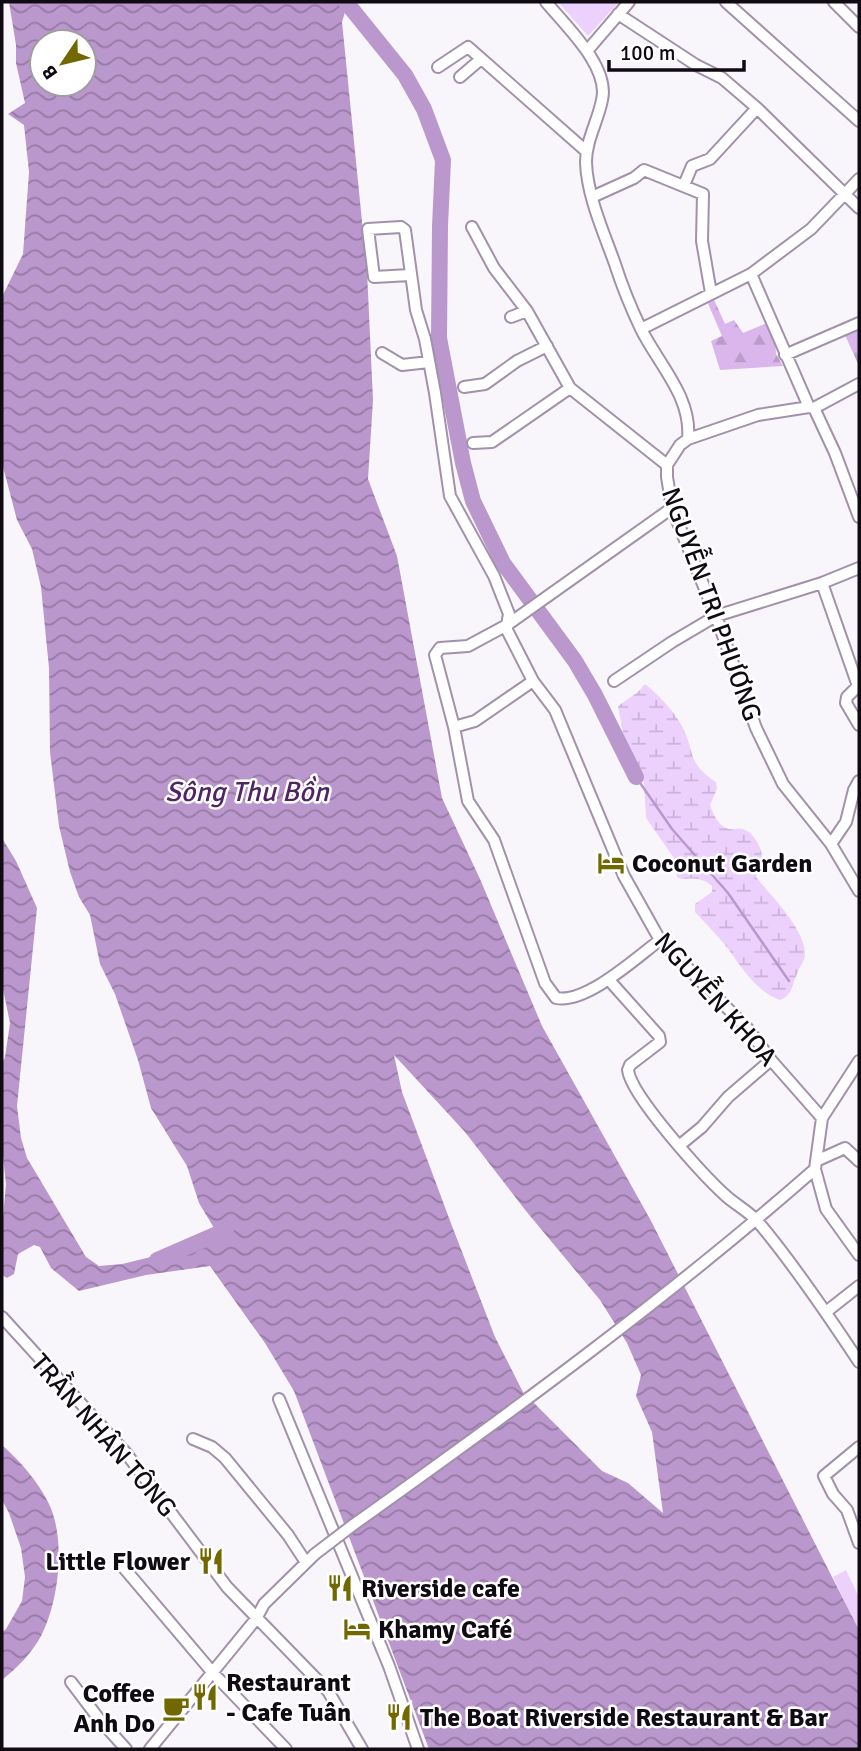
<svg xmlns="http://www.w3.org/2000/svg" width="861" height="1751" font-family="Signika,sans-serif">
  <defs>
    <pattern id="forest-firs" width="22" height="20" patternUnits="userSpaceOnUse" patternTransform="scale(1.75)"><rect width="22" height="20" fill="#dab6ed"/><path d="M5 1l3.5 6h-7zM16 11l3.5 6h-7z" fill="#ba9bca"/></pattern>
    <pattern id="wetland-marsh" width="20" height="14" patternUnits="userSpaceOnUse" patternTransform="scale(1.75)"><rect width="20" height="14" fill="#edd1fd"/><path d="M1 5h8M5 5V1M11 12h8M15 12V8" fill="none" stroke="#cab2d8"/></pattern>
    <pattern id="water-waves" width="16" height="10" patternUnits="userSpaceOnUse" patternTransform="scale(1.75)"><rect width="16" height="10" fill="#ba97cc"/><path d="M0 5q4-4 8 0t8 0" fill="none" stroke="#9679a4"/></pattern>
  </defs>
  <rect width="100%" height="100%" fill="#f9f6fb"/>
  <!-- green -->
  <path fill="#edd1fd" d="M558 2H619L588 36Z
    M846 1570 859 1597V1631L833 1577Z"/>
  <!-- forest -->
  <path fill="url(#forest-firs)" d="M711 293 725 324 734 320 743 333 767 323 774 328 776 354 783 366 720 370 711 341 722 336 706 299Z
    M859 325V366L844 333Z"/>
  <!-- wetland -->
  <path fill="url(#wetland-marsh)" d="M645 684C659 695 673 710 682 726 696 754 686 762 716 782L717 789 710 805C713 814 718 824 726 828 732 831 737 827 743 829 753 832 761 846 762 856 762 862 757 871 756 877 772 897 805 929 805 954 805 962 799 967 797 974 791 986 794 994 780 1000 755 991 741 966 725 945 716 934 705 923 695 912V904L712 892V886C703 878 692 878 681 879L677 877 674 858 646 818 644 782 625 744 618 706 638 692Z"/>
  <!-- water -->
  <path fill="url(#water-waves)" fill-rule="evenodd" d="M9 2H348L342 22 367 271 373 400 368 479 397 556 442 798 480 879 542 1026 650 1219 859 1630V1749H429L294 1391 265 1343 210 1266 146 1275 79 1291 51 1268 40 1247 34 1245 18 1254 14 1274 7 1278 2 1275V1229L6 1184 2 1146V1064L5 1057 10 1023 2 984V838L16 861 37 908 17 1106 21 1138 27 1158 86 1257 99 1266 122 1264 163 1254 195 1252 205 1245 214 1228 199 1203 187 1166 151 1108 138 1060 115 994 100 964 90 915 79 897 70 872 59 826 50 752 49 668 41 587 32 549 17 520 2 463V297L23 254 29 172 24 125 8 114 25 103 16 63V45ZM42 42H84V84H42ZM394 1055 465 1132 526 1211 600 1300 627 1343 641 1375 636 1396 652 1432 663 1513 628 1483 602 1471 530 1399 527 1400 495 1337 452 1226 402 1092Z
    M2 1445C21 1462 37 1480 49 1504 66 1539 59 1602 41 1636 32 1653 17 1668 2 1680V1632L6 1629 22 1601 25 1577 21 1548 9 1513 2 1500Z"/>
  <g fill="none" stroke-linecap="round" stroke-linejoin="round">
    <!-- stream -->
    <path stroke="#ba97cc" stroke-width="2.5" d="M636 777 672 829 728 893 789 981"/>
    <!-- river -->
    <path stroke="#ba97cc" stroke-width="16" d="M346 2 405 75 424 109 443 160 440 226 439 338 463 463 473 501 503 563 575 661 595 695 636 777
      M157 1260 226 1230"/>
    <defs>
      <path id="street" d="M546 2C566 26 610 67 602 100 598 121 586 140 586 162 587 196 604 233 615 264 622 286 631 308 641 329 659 365 692 397 688 439L680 445 667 465V477L672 508 716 616 756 728 783 784 831 844 859 891
        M726 2 859 121
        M834 2 859 27
        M618 14 696 65 722 78 757 108 859 208
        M587 51 629 2
        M438 67 468 47 586 151
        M460 77 481 59
        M684 185 692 166 710 159 757 108
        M592 197 634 178 644 170 703 194 702 241 711 293
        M472 227 494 268 527 311 570 388 667 465
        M751 274 809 407 814 408 835 453 859 517
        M410 275 374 277 368 229 401 227 405 230 416 310 425 339 435 393 450 496 494 576 509 614 507 625 468 646 440 648 435 655 454 727 468 801 494 840 545 983 556 998C586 1004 636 958 660 940
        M511 317 527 311
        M641 329 751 274 811 229 859 179
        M382 353 402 365 429 362
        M785 355 859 323
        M464 387 485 384 517 361 547 346
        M814 408 859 384
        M688 439 758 415 809 407
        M473 443 492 442 570 388
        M672 508 507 625V630L533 681 555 710 624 876 660 940 748 1029 771 1060 822 1118
        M822 583 858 686
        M614 681 672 642 716 616 822 583 859 568
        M859 685 847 697 846 703 859 725
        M454 727 475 721 533 681
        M831 844 846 822 854 790 859 781
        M609 980 659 1036 660 1042 630 1065 628 1070C631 1096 704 1176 726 1196 736 1205 750 1212 759 1223 795 1266 828 1315 859 1362
        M859 1061 822 1118 815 1169 826 1209 859 1255
        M680 1145 702 1127 728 1097 771 1060
        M816 1161 845 1148 859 1161
        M826 1312 859 1286
        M2 1317 126 1453 227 1587 328 1691 362 1749
        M279 1399 389 1666 418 1749
        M193 1439 212 1447 225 1458 288 1535 305 1561
        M859 1447 824 1476 833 1494 847 1510 859 1543
        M353 1525C512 1412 669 1297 815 1169
        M124 1568 213 1673 286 1749
        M71 1682 99 1719 126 1749
        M150 1749 256 1619 264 1604 315 1554"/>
    </defs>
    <!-- street casing -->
    <use href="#street" stroke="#a191aa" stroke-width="14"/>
    <!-- street -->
    <use href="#street" stroke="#fff" stroke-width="10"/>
    <defs>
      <path id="street-bridge" d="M315 1554 353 1525"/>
    </defs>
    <!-- street-bridge casing -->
    <use href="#street-bridge" stroke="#a191aa" stroke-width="14" stroke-linecap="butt"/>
    <!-- street-bridge -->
    <use href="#street-bridge" stroke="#fff" stroke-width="10"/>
  </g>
  <!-- icons -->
  <defs>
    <symbol id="hotel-bare" viewBox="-9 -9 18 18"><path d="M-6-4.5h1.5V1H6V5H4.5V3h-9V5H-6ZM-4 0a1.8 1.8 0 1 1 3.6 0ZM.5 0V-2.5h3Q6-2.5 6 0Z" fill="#716800" stroke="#fff" stroke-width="2.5" paint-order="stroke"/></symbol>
    <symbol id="restaurant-bare" viewBox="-9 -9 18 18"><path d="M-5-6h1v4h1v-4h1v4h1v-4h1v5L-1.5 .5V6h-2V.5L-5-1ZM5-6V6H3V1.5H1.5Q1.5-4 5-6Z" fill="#716800" stroke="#fff" stroke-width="2.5" paint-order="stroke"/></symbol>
    <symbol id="cafe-bare" viewBox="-9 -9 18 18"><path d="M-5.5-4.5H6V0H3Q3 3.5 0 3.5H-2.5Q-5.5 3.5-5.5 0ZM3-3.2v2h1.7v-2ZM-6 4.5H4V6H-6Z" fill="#716800" stroke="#fff" stroke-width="2.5" paint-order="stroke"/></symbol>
  </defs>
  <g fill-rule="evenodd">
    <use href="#hotel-bare" x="592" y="844" width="38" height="38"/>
    <use href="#restaurant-bare" x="192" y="1542" width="38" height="38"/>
    <use href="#restaurant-bare" x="321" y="1569" width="38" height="38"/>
    <use href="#hotel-bare" x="338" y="1610" width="38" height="38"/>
    <use href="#restaurant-bare" x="186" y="1678" width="38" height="38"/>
    <use href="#cafe-bare" x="157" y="1689" width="38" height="38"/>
    <use href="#restaurant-bare" x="380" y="1698" width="38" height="38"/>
  </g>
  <g text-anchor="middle" stroke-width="5" stroke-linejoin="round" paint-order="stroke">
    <!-- street labels -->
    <g font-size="26" fill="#100b13" stroke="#fff">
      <text transform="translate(712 604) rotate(70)" y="9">NGUYỄN TRI PHƯƠNG</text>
      <text transform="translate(716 999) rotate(48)" y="9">NGUYỄN KHOA</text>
      <text transform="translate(104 1435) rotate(49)" y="9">TRẦN NHÂN TÔNG</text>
    </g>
    <!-- poi labels -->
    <g font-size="26" font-weight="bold" fill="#100b13" stroke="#fff" text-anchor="start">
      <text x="632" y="872">Coconut Garden</text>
      <text x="190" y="1570" text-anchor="end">Little Flower</text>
      <text x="361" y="1597">Riverside cafe</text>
      <text x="378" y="1638">Khamy Café</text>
      <text x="226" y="1691">Restaurant<tspan x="226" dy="30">- Cafe Tuân</tspan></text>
      <text x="155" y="1702" text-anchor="end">Coffee<tspan x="155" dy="30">Anh Do</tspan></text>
      <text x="420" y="1726">The Boat Riverside Restaurant &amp; Bar</text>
    </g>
    <!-- water labels -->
    <g font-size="28" font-style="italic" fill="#502464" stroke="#fff">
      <text x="247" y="801">Sông Thu Bồn</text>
    </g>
  </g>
  <!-- border -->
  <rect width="861" height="1751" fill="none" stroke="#100b13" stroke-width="7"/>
  <!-- north arrow -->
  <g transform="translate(63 63) rotate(235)"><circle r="33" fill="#ffffff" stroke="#9f9da1" stroke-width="2"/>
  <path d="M0-5L12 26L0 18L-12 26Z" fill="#716800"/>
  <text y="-10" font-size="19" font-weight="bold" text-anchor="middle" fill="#100b13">B</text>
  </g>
  <!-- scale -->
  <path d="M609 60v10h135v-10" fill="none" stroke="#100b13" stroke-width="3.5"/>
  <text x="620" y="60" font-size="21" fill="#100b13" stroke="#ffffff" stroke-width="5" paint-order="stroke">100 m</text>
</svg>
